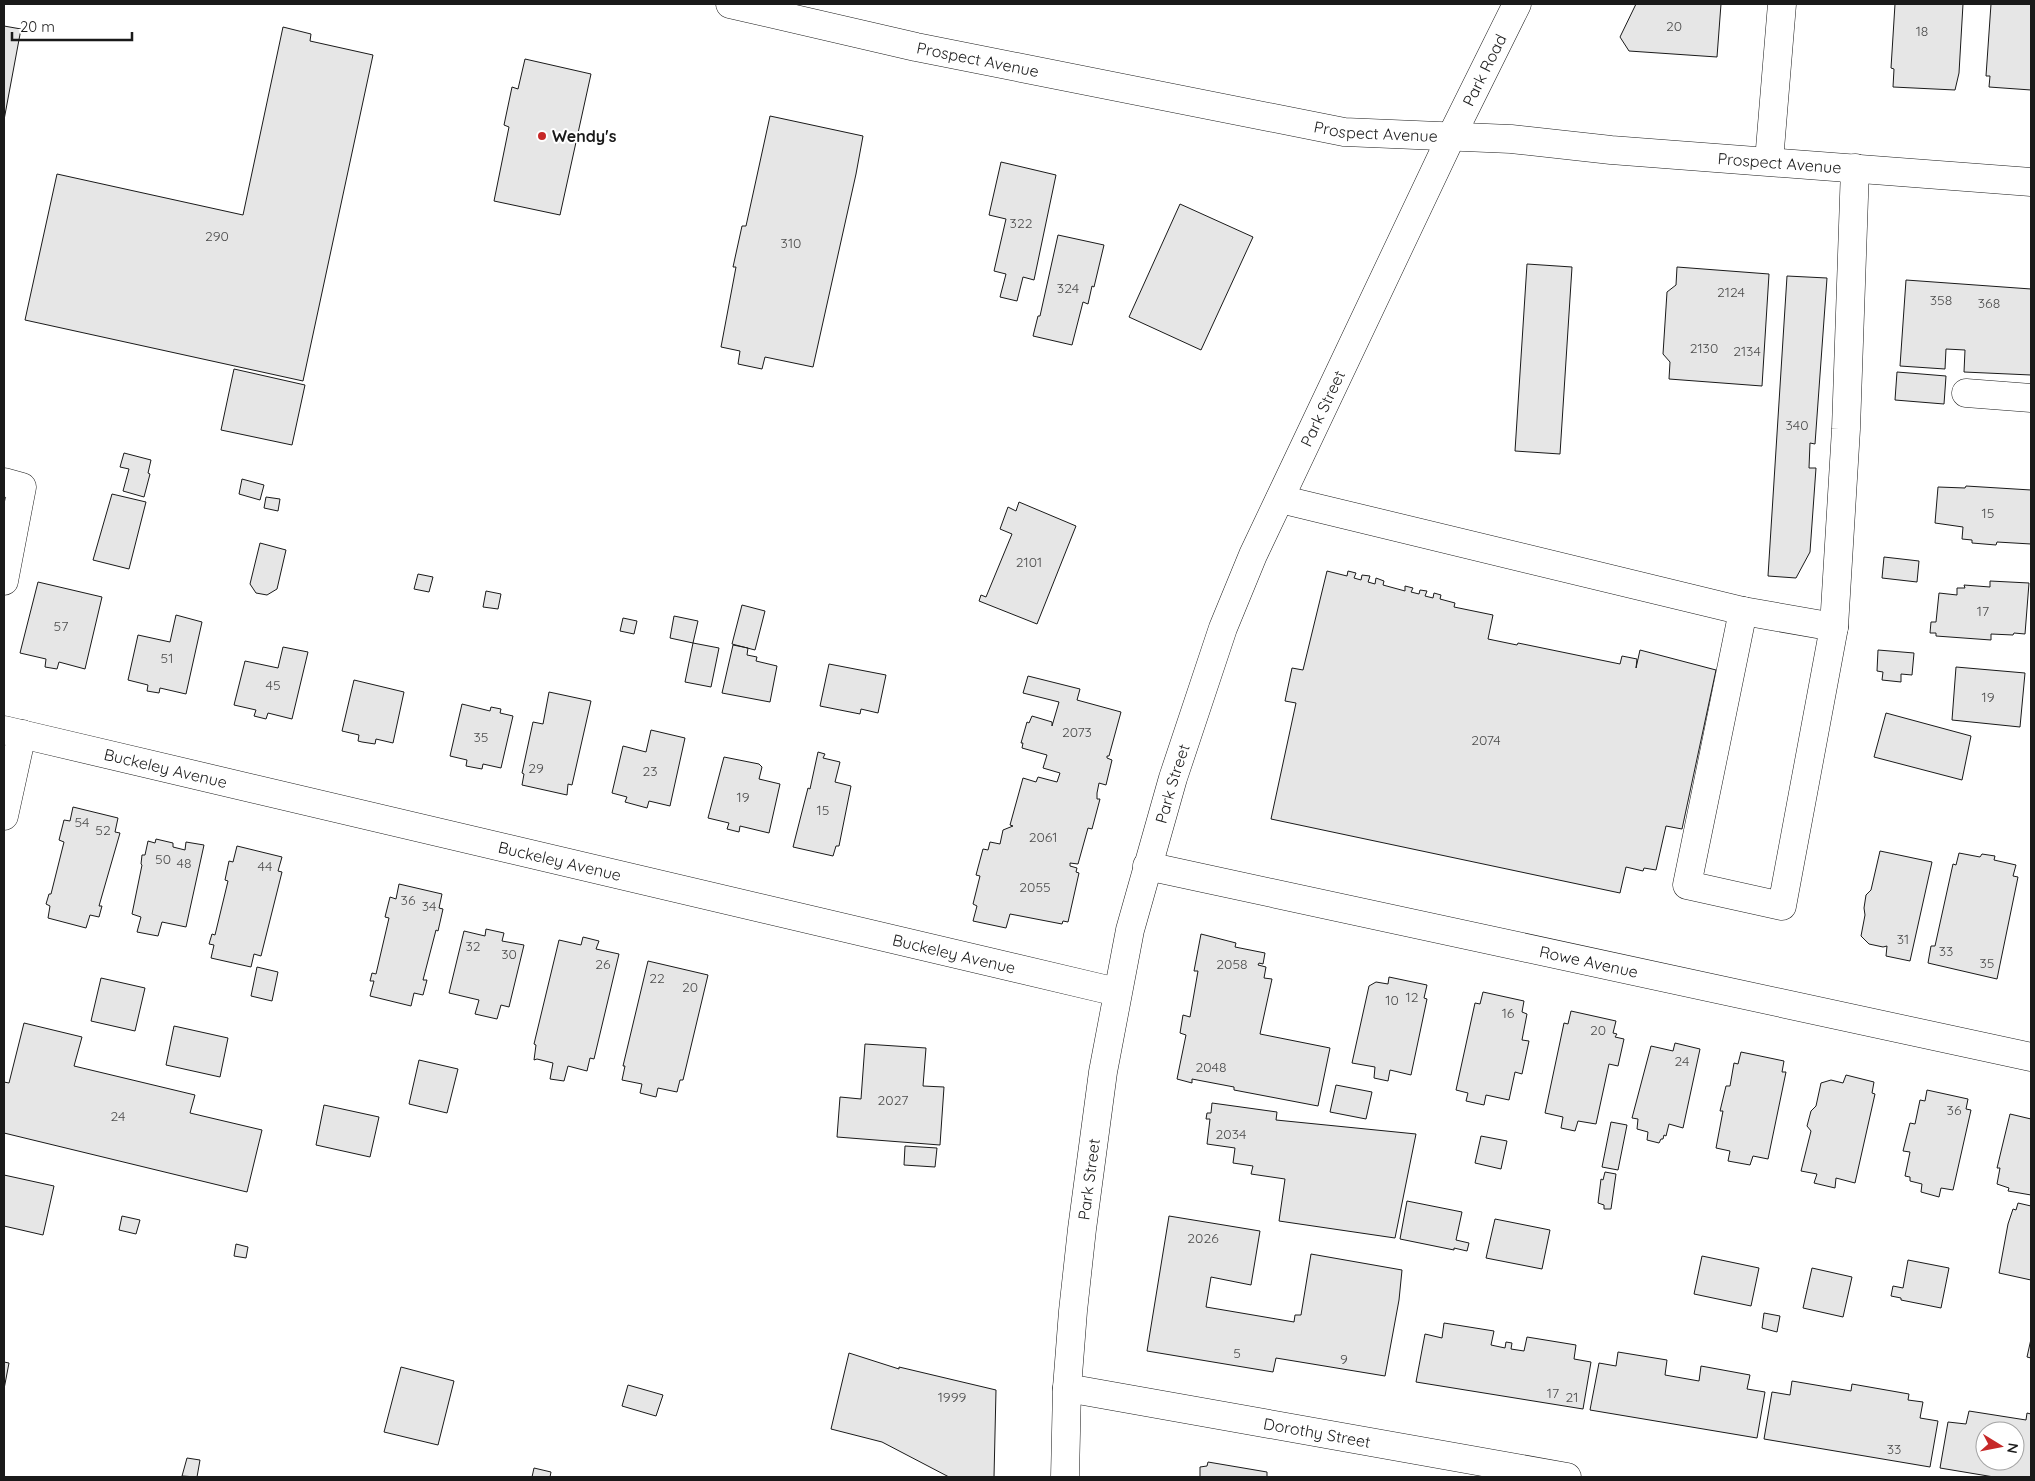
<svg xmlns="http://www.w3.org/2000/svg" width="2035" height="1481" font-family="Quicksand,sans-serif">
  <rect width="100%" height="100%" fill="#fff"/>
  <!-- building -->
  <path fill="#e6e6e6" stroke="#1a1a1a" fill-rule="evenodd" d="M1636 4H1721L1717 57 1629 51 1620 37Z
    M1895 4H1963L1959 73 1955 90 1893 87 1894 69 1891 68Z
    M1991 4H2031V90L1989 87 1990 76H1986Z
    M4 26 21 29 4 120Z
    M283 27 311 34 310 41 373 55 303 381 25 320 57 174 243 215Z
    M525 59 591 74 560 215 494 201 509 127 504 125 512 87 518 89Z
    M770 116 863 136 856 174 813 367 765 357 762 369 738 364 740 351 721 347 736 267H733L742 226H746Z
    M1001 162 1056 175 1034 280 1023 277 1017 301 1000 297 1006 274 994 271 1006 219 989 215Z
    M1180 204 1253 237 1201 350 1129 317Z
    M1058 235 1104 245 1094 287 1092 286 1088 304 1083 302 1072 345 1033 336 1038 316H1040Z
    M1527 264 1572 267 1560 454 1515 451Z
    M1677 267 1769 274 1762 386 1669 379 1670 362 1663 354 1667 292 1676 285Z
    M1787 276 1827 278 1815 444 1810 443 1809 468H1816L1810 552 1796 578 1768 576Z
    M1906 280 2031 289V375L1964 372 1965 350 1946 349 1945 369 1900 366Z
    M234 369 305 385 292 445 221 430Z
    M1897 372 1946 376 1944 404 1895 400Z
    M124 453 151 460 148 473 150 474 144 497 123 491 129 469 120 467Z
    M242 479 264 485 260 500 239 494Z
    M1966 486 2031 490V544L1997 542 1996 545 1972 543V540L1962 539 1963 527 1935 523 1938 487 1965 488Z
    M112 494 146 502 129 569 93 560Z
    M266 497 280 499 278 511 264 508Z
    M1019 502 1076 526 1037 624 979 601 981 595 986 597 1012 534 1000 529 1008 507 1016 511Z
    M260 543 286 550 277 589 267 595 256 593 250 584Z
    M1884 557 1919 561 1917 582 1882 578Z
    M1327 571 1347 576 1348 571 1356 573 1354 578 1361 580 1362 575 1370 576 1368 582 1375 584 1376 578 1384 581 1383 585 1405 591V586L1413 588 1411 592 1419 594 1420 590 1427 591 1425 596 1433 598 1434 593 1441 595 1440 599 1455 603 1454 607 1493 615 1488 639 1517 645 1518 643 1620 664 1622 656 1637 659 1636 668 1640 650 1716 670 1682 829 1666 826 1656 870 1644 868 1643 871 1626 867 1620 893 1271 819 1296 703 1285 701 1292 668 1303 670Z
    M418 574 433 577 429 592 414 589Z
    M1990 581 2029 583 2025 634 2014 633 2013 635 1991 634V640L1936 636V633H1930L1931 622H1936L1939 593 1957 595V588H1965L1964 585 1990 587Z
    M38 582 102 597 85 669 59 662 57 669 45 667 46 659 20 653Z
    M486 591 501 594 498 609 483 607Z
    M742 605 765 611 755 650 732 644Z
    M176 615 202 622 186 694 160 688 159 693 147 691 148 685 128 680 138 635 170 642Z
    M674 616 698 621 693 643 670 638Z
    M623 618 637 621 634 634 620 631Z
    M693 643 719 648 711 687 685 682Z
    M733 645 748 648 747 655 757 657 756 661 777 666 770 702 722 693Z
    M283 647 308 652 292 719 268 713 266 719 254 716 256 710 234 705 245 661 278 668Z
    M1878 650 1914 653 1912 675 1901 674V682L1882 680 1883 672 1877 671Z
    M829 664 886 675 878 713 861 709 860 714 820 706Z
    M1956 667 2025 673 2020 727 1952 720Z
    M1028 676 1080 689 1077 700 1121 712 1109 756H1107V758L1112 760 1106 785 1099 783 1097 793V799H1100L1092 829 1088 828 1078 864 1070 863V866L1077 868 1076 872 1079 873 1068 922 1063 921 1062 924 1010 914 1006 928 973 921 977 906 973 904 980 876 976 875 983 849 988 850 990 842 1000 844 1003 830 1013 826 1010 825 1023 778 1036 782 1038 777 1057 782 1060 773 1043 768 1047 755 1022 748 1023 743H1021L1027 722 1029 723 1032 716 1052 722V726L1059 702 1023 693Z
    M354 680 404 692 393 743 376 739 375 744 362 742 358 741 359 735 342 731Z
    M549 692 591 701 572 785 568 784 567 795 522 785 524 774 522 773 533 722 543 724Z
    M462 704 490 711 491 707 501 709 500 713 513 716 501 768 483 764 482 769 466 766 467 760 450 756Z
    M1886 713 1971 736 1962 780 1874 757Z
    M651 730 685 738 670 806 649 801 647 808 625 802 627 797 612 793 623 746 646 752Z
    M818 752 825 754 823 758 840 762 835 782 851 786 839 846H836L833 856 793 847 808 788 810 789Z
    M724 757 759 764 762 767 759 779 780 784 769 833 740 826 739 832 727 829 729 823 708 818Z
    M73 807 118 818 115 832 120 833 99 906H102L99 917 90 915 86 928 48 918 50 906 46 904 49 894H51L64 842 59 840 64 820 70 821Z
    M156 839 173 843V847L185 850 186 842 204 845 186 927 162 922 158 936 137 932 141 917 132 914 142 865 141 864 142 855H145L148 841 155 843Z
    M237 846 282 857 278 871 282 872 261 956 254 954 251 967 211 958 214 945 209 944 212 934 215 935 228 881 225 880 229 861 233 862Z
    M1880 851 1932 862 1910 961 1886 956 1887 946 1883 947 1869 944 1861 936 1865 915 1864 908 1866 895 1871 890Z
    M1959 853 1980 857 1982 854 1995 856 1994 860 2016 865 2013 876 2018 877 1997 979 1928 963 1931 946H1935L1953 864 1956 865Z
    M399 884 442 894 439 908 443 909 438 931 436 930 423 980H427L423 995 414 993 411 1006 370 996 374 981H370L372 973 376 974 389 918 385 917 390 897 396 899Z
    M486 929 504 933 502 941 524 945 509 1007 501 1005 497 1019 475 1014 479 1000 449 993 464 931 485 936Z
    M1201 934 1236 943 1235 947 1265 953 1263 964 1259 963 1258 965 1266 967 1264 978 1272 979 1260 1034 1330 1048 1318 1106 1234 1090V1087L1192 1079V1083L1177 1079 1186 1035 1180 1033 1183 1015 1190 1017 1198 971H1194Z
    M583 937 599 941 596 949 619 954 594 1059 590 1058 587 1071 568 1066 564 1081 550 1079 553 1063 537 1059 534 1060 536 1045 534 1044 559 940 581 945Z
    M648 961 708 975 683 1080H680L677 1092 658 1088 656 1097 640 1093 642 1084 622 1080 625 1066H623Z
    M257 967 278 972 272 1001 251 996Z
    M1389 977 1427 985 1424 998 1427 999 1411 1075 1390 1070 1388 1081 1374 1078 1375 1067 1352 1063 1369 986 1376 982 1388 984Z
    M101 978 145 988 135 1031 91 1021Z
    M1483 992 1524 1001 1522 1012 1527 1014 1522 1040 1529 1041 1522 1074 1515 1072 1509 1100 1486 1095 1484 1105 1466 1101 1468 1093 1456 1090 1475 1003 1480 1004Z
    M1571 1011 1616 1021 1613 1033 1617 1034 1615 1037 1624 1039 1618 1066 1609 1064 1596 1124 1578 1121 1575 1131 1561 1128 1563 1117 1545 1113 1564 1023 1568 1024Z
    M24 1023 82 1037 74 1066 195 1095 190 1113 262 1130 247 1192 4 1133V1082L9 1083Z
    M174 1026 228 1038 220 1077 166 1065Z
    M1675 1043 1700 1049 1683 1128 1669 1124 1666 1136 1664 1135 1663 1139H1661L1659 1143 1647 1140 1648 1132 1637 1129 1638 1119 1632 1118 1651 1046 1673 1051Z
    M865 1044 926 1048 923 1086 944 1087 940 1145 837 1137 840 1097 861 1099Z
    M1741 1052 1784 1061 1782 1072H1786L1768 1159 1753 1156 1750 1165 1728 1161 1730 1151 1716 1148 1723 1111H1720L1726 1086H1730L1734 1063 1738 1064Z
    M419 1060 458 1069 447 1113 409 1104Z
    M1846 1075 1874 1082 1872 1093 1875 1094 1855 1183 1836 1178 1835 1188 1814 1183 1817 1174 1801 1171 1811 1131 1807 1126 1811 1111 1816 1106 1821 1083 1831 1080 1843 1083Z
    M1336 1085 1372 1092 1366 1119 1330 1112Z
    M1927 1090 1968 1099 1966 1109 1971 1110 1953 1190 1941 1188 1939 1197 1921 1192 1922 1184 1910 1181V1177L1905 1176 1910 1152 1903 1151 1910 1123 1915 1124 1920 1100 1925 1101Z
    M1212 1103 1277 1112 1276 1120 1416 1134 1395 1238 1279 1221 1285 1179 1251 1174 1253 1166 1233 1163 1235 1148 1207 1144 1210 1119H1206L1207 1113H1211Z
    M324 1105 379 1117 370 1157 316 1145Z
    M2010 1114 2031 1119V1195L2008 1191 2009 1188 1997 1184 2000 1168H1997Z
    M1611 1122 1627 1125 1618 1170 1602 1167Z
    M1481 1136 1507 1141 1501 1169 1475 1163Z
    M905 1146 937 1148 935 1167 904 1165Z
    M1605 1172 1616 1174 1611 1209H1604V1205L1598 1203 1601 1179 1603 1180Z
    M4 1175 54 1186 43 1235 4 1226Z
    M1407 1201 1462 1212 1456 1240 1469 1243 1467 1251 1454 1248V1250L1400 1239Z
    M2018 1203 2031 1206V1280L1999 1273 2008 1224 2013 1209 2016 1210Z
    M122 1216 140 1220 136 1234 119 1230Z
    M1169 1216 1260 1231 1251 1285 1211 1277 1206 1307 1294 1322 1295 1315H1301L1311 1254 1402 1270 1399 1300 1385 1376 1276 1358 1273 1372 1147 1351Z
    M1495 1219 1550 1230 1542 1269 1486 1258Z
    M236 1244 248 1247 246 1258 234 1256Z
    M1702 1256 1759 1268 1751 1306 1694 1294Z
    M1908 1260 1949 1268 1941 1308 1901 1300V1298L1891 1296 1893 1286 1903 1288Z
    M1812 1268 1852 1277 1843 1317 1803 1308Z
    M1764 1313 1780 1316 1777 1332 1762 1328Z
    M1444 1323 1494 1331 1491 1345 1505 1348 1506 1342 1512 1343 1511 1349 1524 1351 1527 1337 1576 1345 1574 1359 1591 1362 1583 1409 1416 1382 1425 1334 1442 1338Z
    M2031 1339V1358L2027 1357Z
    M1618 1352 1667 1360 1665 1375 1699 1381 1701 1366 1750 1375 1747 1389 1765 1392 1757 1438 1590 1410 1599 1363 1616 1366Z
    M849 1353 899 1369V1367L996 1390 994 1477H949L882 1442 831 1429Z
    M4 1362 9 1363 4 1389Z
    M401 1367 454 1381 438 1445 384 1432Z
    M1792 1381 1851 1391 1852 1384 1909 1394 1908 1400 1923 1402 1920 1418 1938 1421 1930 1467 1764 1439 1772 1392 1790 1395Z
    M628 1385 663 1395 656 1416 622 1406Z
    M1969 1411 2026 1420 2027 1413 2031 1414V1477H1994L1940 1468 1948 1422 1966 1424ZM1985 1431H2015V1461H1985Z
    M187 1458 200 1460 197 1477 182 1476Z
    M1208 1462 1267 1472V1477H1200V1467L1207 1466Z
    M534 1468 551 1472 550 1477H532Z"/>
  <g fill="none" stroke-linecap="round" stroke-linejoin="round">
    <defs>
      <g id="minor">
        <path d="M1769 161 1782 4"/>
        <path d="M1966 393 2031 398"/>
        <path d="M4 482 22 487 4 581"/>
        <path d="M1280 499 1743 611 1834 627"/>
        <path d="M1743 611 1687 885 1782 906 1834 627 1846 429 1855 168"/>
        <path id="s1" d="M4 730 1117 992"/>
        <path d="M4 816 22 734"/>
        <path id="s2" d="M1147 866 2031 1057"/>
        <path id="s3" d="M1067 1388 1567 1477"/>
      </g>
      <g id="major">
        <path id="s4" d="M730 4 916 47 1344 132 1511 139 1611 150 2031 182"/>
        <path id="s5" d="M1065 1477 1067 1388 1073 1311 1082 1229 1103 1072 1130 930 1173 778 1223 628 1253 555 1451 137 1517 4"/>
      </g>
    </defs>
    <!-- minor casing -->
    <use href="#minor" stroke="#1a1a1a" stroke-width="29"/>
    <!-- major casing -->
    <use href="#major" stroke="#1a1a1a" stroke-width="29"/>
    <!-- minor -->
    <use href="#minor" stroke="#fff" stroke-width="28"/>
    <!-- major -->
    <use href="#major" stroke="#fff" stroke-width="28"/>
  </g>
  <!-- markers -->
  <circle fill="#c62828" stroke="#fff" stroke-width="2" cx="542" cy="136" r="5"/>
  <g text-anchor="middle" stroke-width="4" stroke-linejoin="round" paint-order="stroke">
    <!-- number labels -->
    <g font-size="14" fill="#4d4d4d">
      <text x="1674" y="31">20</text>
      <text x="1922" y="36">18</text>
      <text x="1021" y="228">322</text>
      <text x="217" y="241">290</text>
      <text x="791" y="248">310</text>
      <text x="1068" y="293">324</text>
      <text x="1731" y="297">2124</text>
      <text x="1941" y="305">358</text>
      <text x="1989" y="308">368</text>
      <text x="1704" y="353">2130</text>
      <text x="1747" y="356">2134</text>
      <text x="1797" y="430">340</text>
      <text x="1988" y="518">15</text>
      <text x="1029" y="567">2101</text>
      <text x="1983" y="616">17</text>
      <text x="61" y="631">57</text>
      <text x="167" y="663">51</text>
      <text x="273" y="690">45</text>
      <text x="1988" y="702">19</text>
      <text x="1077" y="737">2073</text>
      <text x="481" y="742">35</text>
      <text x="1486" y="745">2074</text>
      <text x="536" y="773">29</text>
      <text x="650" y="776">23</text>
      <text x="743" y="802">19</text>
      <text x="823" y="815">15</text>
      <text x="82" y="827">54</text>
      <text x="103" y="835">52</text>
      <text x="1043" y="842">2061</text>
      <text x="163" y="864">50</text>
      <text x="184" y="868">48</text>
      <text x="265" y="871">44</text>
      <text x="1035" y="892">2055</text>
      <text x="408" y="905">36</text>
      <text x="429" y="911">34</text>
      <text x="1903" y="944">31</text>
      <text x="473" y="951">32</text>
      <text x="1946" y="956">33</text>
      <text x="509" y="959">30</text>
      <text x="1987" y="968">35</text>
      <text x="603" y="969">26</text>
      <text x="1232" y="969">2058</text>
      <text x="657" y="983">22</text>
      <text x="690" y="992">20</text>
      <text x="1412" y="1002">12</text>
      <text x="1392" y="1005">10</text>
      <text x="1508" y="1018">16</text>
      <text x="1598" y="1035">20</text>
      <text x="1682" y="1066">24</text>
      <text x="1211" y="1072">2048</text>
      <text x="893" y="1105">2027</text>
      <text x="1954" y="1115">36</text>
      <text x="118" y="1121">24</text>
      <text x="1231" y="1139">2034</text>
      <text x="1203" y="1243">2026</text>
      <text x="1237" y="1358">5</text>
      <text x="1344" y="1364">9</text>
      <text x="1553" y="1398">17</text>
      <text x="952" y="1402">1999</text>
      <text x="1572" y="1402">21</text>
      <text x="1894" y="1454">33</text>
    </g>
    <!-- street labels -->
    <g font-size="16" fill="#1a1a1a" stroke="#fff">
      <text dy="6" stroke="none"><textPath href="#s4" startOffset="254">Prospect Avenue</textPath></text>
      <text dy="6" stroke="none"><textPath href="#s5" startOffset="1484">Park Road</textPath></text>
      <text dy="6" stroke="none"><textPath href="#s4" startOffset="659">Prospect Avenue</textPath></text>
      <text dy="6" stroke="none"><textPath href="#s4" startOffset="1064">Prospect Avenue</textPath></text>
      <text dy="6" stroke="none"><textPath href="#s5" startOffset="1109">Park Street</textPath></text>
      <text dy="6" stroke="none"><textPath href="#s1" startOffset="166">Buckeley Avenue</textPath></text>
      <text dy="6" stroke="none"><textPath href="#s5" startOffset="704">Park Street</textPath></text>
      <text dy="6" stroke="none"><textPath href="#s1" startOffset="571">Buckeley Avenue</textPath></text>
      <text dy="6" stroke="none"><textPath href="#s1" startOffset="976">Buckeley Avenue</textPath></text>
      <text dy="6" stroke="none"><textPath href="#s2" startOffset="452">Rowe Avenue</textPath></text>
      <text dy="6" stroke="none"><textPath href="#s5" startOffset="299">Park Street</textPath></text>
      <text dy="6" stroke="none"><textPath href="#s3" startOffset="254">Dorothy Street</textPath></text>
    </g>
    <!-- poi labels -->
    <g font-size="16" font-weight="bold" fill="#1a1a1a" stroke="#fff" text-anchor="start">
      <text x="552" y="142">Wendy's</text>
    </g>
  </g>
  <!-- border -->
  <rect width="2035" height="1481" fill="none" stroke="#1a1a1a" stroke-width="10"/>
  <!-- north arrow -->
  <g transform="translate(2000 1446) rotate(100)"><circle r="24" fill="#ffffff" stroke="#a3a3a3"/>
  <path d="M0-4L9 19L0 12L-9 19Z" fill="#c62828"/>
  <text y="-8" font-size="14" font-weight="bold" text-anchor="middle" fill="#1a1a1a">N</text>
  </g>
  <!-- scale -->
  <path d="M12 32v8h120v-8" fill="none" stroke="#1a1a1a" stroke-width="2.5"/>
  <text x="20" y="32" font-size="15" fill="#1a1a1a" stroke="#ffffff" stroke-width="4" paint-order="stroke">20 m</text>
</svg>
